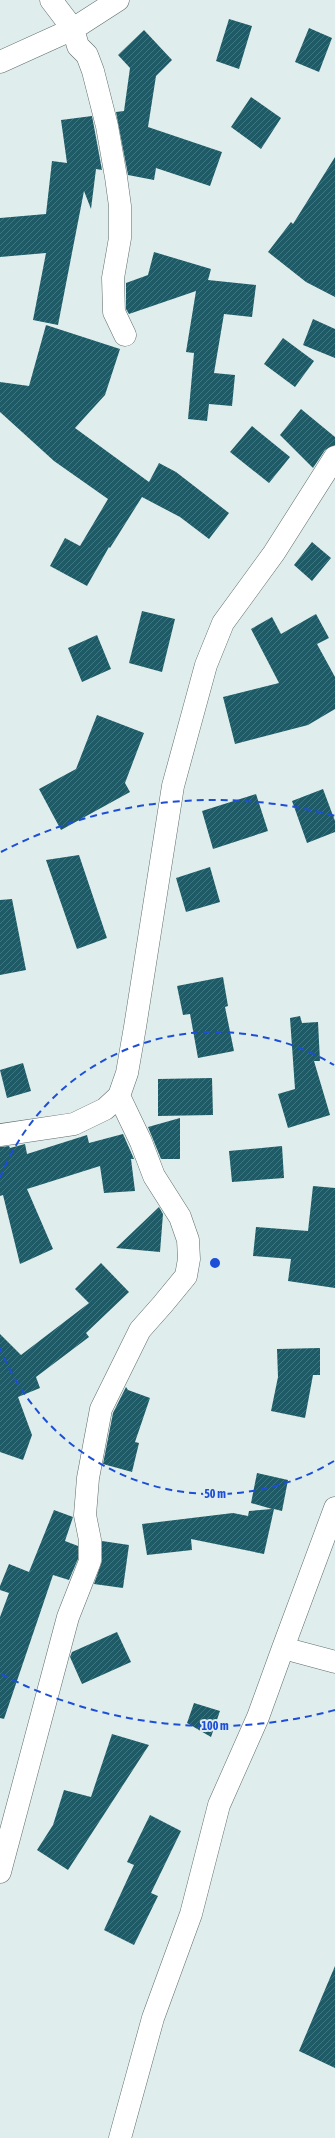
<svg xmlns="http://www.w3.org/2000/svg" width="335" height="2138" font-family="'Asap Condensed',sans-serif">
  <defs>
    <pattern id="building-hatch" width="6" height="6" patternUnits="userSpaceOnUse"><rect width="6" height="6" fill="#1f5b66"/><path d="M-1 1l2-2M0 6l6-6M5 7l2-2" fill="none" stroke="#45727b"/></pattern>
  </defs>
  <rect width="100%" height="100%" fill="#dfeeec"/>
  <!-- building -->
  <path fill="url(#building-hatch)" d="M229 19 252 26 239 69 216 61Z
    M309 28 332 38 319 72 295 62Z
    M144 30 172 60 156 76 148 127 222 152 210 186 156 168 154 180 128 175 116 112 124 111 130 68 118 55Z
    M251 97 281 118 261 149 231 127Z
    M92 116 102 170 96 169 91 209 84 191 58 325 33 320 46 253 0 257V218L46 214 52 161 67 163 61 120Z
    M335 157V297L306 282 268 252 291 222 293 224Z
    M154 252 211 269 208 280 256 285 252 317 224 314 214 373 235 375 232 406 209 404 207 421 188 419 194 353 186 352 196 291 129 314 126 309V283L148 275Z
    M313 319 335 329V358L303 345Z
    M46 325 120 349 105 395 75 428 149 482 159 463 176 472 229 513 209 539 180 517 142 497 110 548 109 547 87 586 50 566 65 538 80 546 108 499 54 461 0 412V382L29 386Z
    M283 338 314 361 295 387 264 364Z
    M301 409 335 437V445L325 450 313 468 280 435Z
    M252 426 290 457 269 483 230 452Z
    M312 542 331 558 312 581 294 565Z
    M142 611 175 619 162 672 129 663Z
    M316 614 329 638 317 644 335 677V709L308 725 235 744 223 697 279 683 251 629 272 617 281 634Z
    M97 635 111 669 82 682 68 648Z
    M97 715 144 733 125 783 130 792 61 830 39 789 76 769Z
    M323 789 335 821V832L307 843 292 801Z
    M256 794 268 831 213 849 202 811Z
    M79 855 107 938 77 949 46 860Z
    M210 867 220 902 186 912 176 878Z
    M12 899 26 970 0 975V900Z
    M223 977 228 1006 225 1007 234 1051 198 1058 190 1014 183 1015 177 986Z
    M300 1016 302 1023 318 1022 320 1061H314L330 1115 288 1128 278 1094 295 1089 290 1018Z
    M23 1063 31 1091 7 1098 0 1070Z
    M212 1078 213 1115 158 1116V1079Z
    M180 1118V1159H161L148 1127Z
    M123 1134 134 1159H131L135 1191 104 1193 100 1166 27 1189 53 1249 20 1264 3 1195 0 1196V1147L9 1146 10 1148 25 1144 27 1154 87 1135 89 1143Z
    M282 1146 284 1178 232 1182 229 1151Z
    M313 1186 335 1188V1288L288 1281 291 1259 253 1256 256 1227 308 1231Z
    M159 1207 163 1214 160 1252 116 1248Z
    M101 1263 129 1292 86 1333 89 1337 36 1377 40 1388 18 1397 32 1435 23 1460 0 1452V1334L21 1355 89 1303 75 1289Z
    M320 1348V1375H313L305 1418 271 1411 278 1377 277 1349Z
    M126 1387 128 1390 150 1398 135 1442 139 1443 132 1472 103 1464 113 1413Z
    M257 1473 288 1480 282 1511 274 1509 264 1554 191 1539 192 1550 147 1555 142 1524 233 1513 248 1516 249 1511 272 1509 251 1503Z
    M54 1510 73 1517 65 1541 78 1546V1559L69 1580 53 1575 4 1719 0 1718V1617L9 1593 0 1590V1586L9 1564 29 1572Z
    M102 1541 129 1545 123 1588 94 1584 102 1561Z
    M117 1632 131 1662 82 1684 70 1657 72 1652Z
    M194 1703 220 1711 211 1737 187 1723Z
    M112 1734 149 1745 68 1870 37 1850 53 1825 64 1790 91 1797Z
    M150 1815 181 1831 151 1893 158 1896 134 1945 104 1930 134 1865 127 1862Z
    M335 1966V2068L299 2051Z"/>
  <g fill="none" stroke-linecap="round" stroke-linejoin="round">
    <defs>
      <path id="minor" d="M51 0 73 29 118 0
        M0 62 73 29 78 46 87 55 93 71 107 126 116 177 120 206V238L113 278 114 312 125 335
        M0 1135 74 1124 105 1109 119 1096 127 1073 135 1027 173 786 206 665 223 623 274 553 335 457
        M283 1648 335 1508
        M0 1872 68 1617 90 1561V1540L85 1515 88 1478 101 1409 140 1330 163 1304 186 1276 189 1259 188 1240 180 1217 154 1176 141 1142 119 1096
        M120 2138 153 2018 191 1914 219 1805 258 1717 283 1648 335 1662"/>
    </defs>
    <!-- minor casing -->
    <use href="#minor" stroke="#5e6b6a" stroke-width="23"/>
    <!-- minor -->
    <use href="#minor" stroke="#fff" stroke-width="22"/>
  </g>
  <!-- distance rings -->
  <g fill="none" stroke="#1d4ed8" stroke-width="2" stroke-dasharray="7 5">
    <path d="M334 1461A231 231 0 0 1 0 1348M0 1178A231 231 0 0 1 334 1065"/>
    <path d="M335 1710A463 463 0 0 1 1 1674M1 852A463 463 0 0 1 335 816"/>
  </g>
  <circle cx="215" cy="1263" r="6" fill="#1d4ed8" stroke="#dfeeec" stroke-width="2"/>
  <g font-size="12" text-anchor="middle" font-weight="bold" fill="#1d4ed8" stroke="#dfeeec" stroke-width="4" stroke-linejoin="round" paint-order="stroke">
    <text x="215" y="1498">50 m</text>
    <text x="215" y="1730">100 m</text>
  </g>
</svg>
